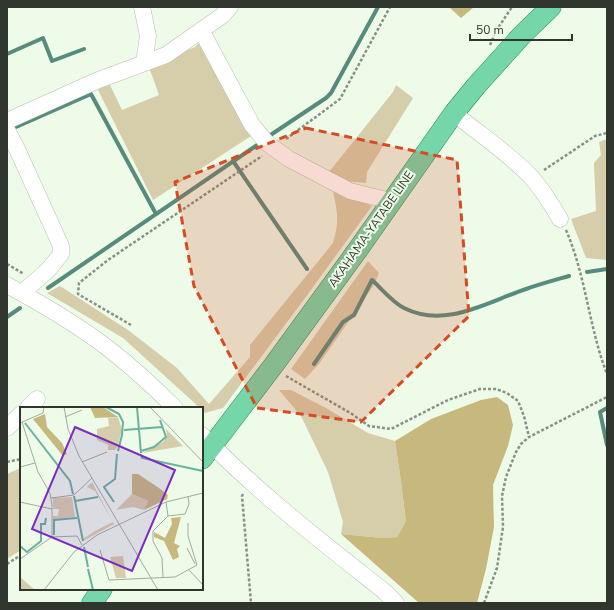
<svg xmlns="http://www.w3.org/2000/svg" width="614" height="610" font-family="'Nunito Sans',sans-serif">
  <rect width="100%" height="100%" fill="#edfbe8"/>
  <!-- green -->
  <path fill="#d6cdaa" d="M201 41 251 136 153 200 98 90 109 83 122 110 159 95 149 67 195 47Z
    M396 85 413 98 367 172 366 183 344 181 329 172 393 92Z
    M607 139V260L586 258 571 219 596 211 594 163 601 155 599 142Z
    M333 192 372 206 305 298 223 408 205 413 202 410V408H200L123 338 47 293 60 286 128 330 177 368 209 404 250 357V345L333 243C339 222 338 213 333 192Z
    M368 261 379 273 374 285 319 364 305 379 291 369Z
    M279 390H291L326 408 368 433 395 441 401 482 406 521 397 537 382 538 341 534 343 522 328 472 301 416Z
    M21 468V550L7 559V474Z"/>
  <!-- forest -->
  <path fill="#c7b97d" d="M449 7H474L461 18Z
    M497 397 508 405 513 425 508 446 493 485 494 527 486 569 477 603H419L341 534 382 538 397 537 406 521 401 482 395 441 431 419 481 400Z"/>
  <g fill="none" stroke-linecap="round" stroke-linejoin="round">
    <!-- stream -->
    <path stroke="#578c7d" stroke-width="4" d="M7 54 43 38 52 61 84 49
      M16 127 91 94 156 214
      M269 136 326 98 331 93 378 7
      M233 161 307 269
      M587 272 607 269
      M48 288 260 143
      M7 317 20 308
      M314 364 343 322 354 315 372 280C382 289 392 302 404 308 445 329 487 302 526 289 540 284 555 280 569 276
      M607 408 600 412 607 445"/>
    <defs>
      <path id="minor" d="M142 7 148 36 144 63
        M201 30 252 125 267 143 289 159 350 191 391 201
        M454 113C480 135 509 153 532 178 543 191 552 205 560 219
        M7 121 96 81 166 55 223 15 230 7
        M7 130 17 149 61 246V254L49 269 22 293
        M7 285C42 304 77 324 109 349 132 367 154 387 175 408
        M28 408 37 399
        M7 428 21 414
        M202 435C258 493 322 542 385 592L396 603"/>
      <path id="major" d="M202 459 273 366 359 248 454 113 476 86 522 35 551 7
        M92 603 102 589"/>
    </defs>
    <!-- minor casing -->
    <use href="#minor" stroke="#b4c1ae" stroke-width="17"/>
    <!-- major casing -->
    <use href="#major" stroke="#208c59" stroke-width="21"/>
    <!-- path -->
    <path stroke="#889185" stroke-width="2.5" stroke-dasharray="3 2" stroke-linecap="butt" d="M490 45 496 31 512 7
      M286 139 340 99 390 7
      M544 170 595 136 607 133
      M566 230C586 276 589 328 607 374
      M7 264 24 274
      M131 325 78 294 79 283 108 260 262 156
      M286 376 352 414 369 426 391 429 448 400 480 389H496L507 393 518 401 524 416 529 437
      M7 462 21 459
      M243 494 242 496 251 603
      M7 564 21 555
      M484 603 497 568 503 527 502 496 506 477 516 452 521 444 529 437 607 397"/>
    <!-- minor -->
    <use href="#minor" stroke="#fff" stroke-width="16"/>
    <!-- major -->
    <use href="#major" stroke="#74d6a9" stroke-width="20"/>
  </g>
  <!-- marked area -->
  <path fill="#d54c23" fill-opacity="0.2" stroke="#d54c23" stroke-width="3" stroke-dasharray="8 5" stroke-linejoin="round" d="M306 128 457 160 469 316 361 422 257 408 194 286 175 182Z"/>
  <g text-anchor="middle" stroke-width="4" stroke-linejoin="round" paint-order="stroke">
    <!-- street labels -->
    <g font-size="12" fill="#30352e" stroke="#edfbe8">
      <text transform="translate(371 229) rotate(-55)" y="4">AKAHAMA-YATABE LINE</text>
    </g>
  </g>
  <!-- overview -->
  <g transform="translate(20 407)">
    <rect width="183" height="183" fill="#edfbe8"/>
    <path d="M98 10 102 23 98 38 95 43H88V38L77 33V22L89 19 88 11ZM146 22 163 39 122 46 143 35 147 29ZM72 75 94 117 63 134V132L75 124 93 115 75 84 67 80ZM112 87 128 94 124 103 113 100 96 103ZM52 90 55 110 33 112V109H38L39 102H33V91ZM103 149 106 171H96L90 150ZM0 170 15 183 0 182Z" fill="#d6cdaa"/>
    <path d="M70 0H83L98 10 75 11ZM25 7 27 20 42 36 47 47 43 49 13 12ZM112 67H118L139 81 148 88 147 92 124 103 128 94 112 87ZM161 110 154 136 160 139 157 142 159 150 153 153 144 134 134 130V125L145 131 152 117 151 111Z" fill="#c7b97d"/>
    <path fill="none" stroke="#68b29f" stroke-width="2" d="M86 0 99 7 103 15 102 28 98 44M117 0 121 46M5 16 50 74 53 87M104 23 142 20M121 44 134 40 146 30 140 13M121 48 122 51 183 64M54 89 63 134M55 94 78 90M94 95 84 80 95 72 97 47M34 128V113L57 111M0 139 7 145 21 134V117H25L26 111M64 140 68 160M68 162 73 183"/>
    <path fill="none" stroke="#a1ac9e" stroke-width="1" d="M44 0 48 22 59 49 138 183M130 0 183 55M45 10 62 3M2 15 18 65 30 86 32 98V130M0 16 23 6 24 0M62 55 87 45M0 60 15 56M31 91 54 88 72 71M0 95 32 102M146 95 148 109M168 116V129L177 158M167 141 175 157M80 143 89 173 155 170 177 158M0 152 32 130 57 129 62 138M169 163 183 178M143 170 142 151 133 134V124L148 109 165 107 169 97 168 89M24 183 54 145 77 128 146 95 183 86"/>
    <path fill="#7b2cbf" fill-opacity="0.15" stroke="#7b2cbf" stroke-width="2" d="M55 20 155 63 112 164 12 122Z"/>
    <rect width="183" height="183" fill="none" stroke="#30352e" stroke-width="2"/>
  </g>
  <!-- border -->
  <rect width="614" height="610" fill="none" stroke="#30352e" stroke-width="16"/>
  <!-- scale -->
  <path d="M470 34v6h102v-6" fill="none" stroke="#30352e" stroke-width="2"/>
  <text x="476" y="34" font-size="12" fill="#30352e" stroke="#edfbe8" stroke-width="3" paint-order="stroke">50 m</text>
</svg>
